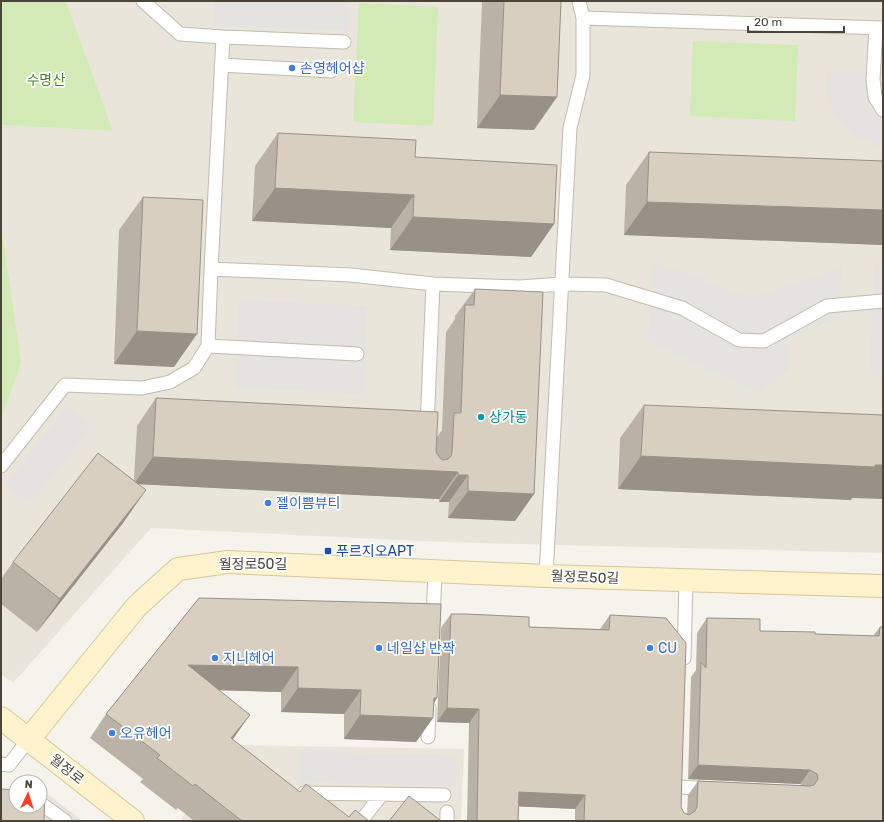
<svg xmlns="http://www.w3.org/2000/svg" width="884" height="822" font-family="Rubik,'Noto Sans KR',sans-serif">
  <rect width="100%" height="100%" fill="#f6f3ec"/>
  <!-- residential -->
  <path fill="#eae5da" d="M66 1H883V553L441 542 151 528 13 683 1 674V125L113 131Z
    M239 745 464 749 461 821H184L181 819Z"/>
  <!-- green -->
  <path fill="#d2eab5" d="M1 1H66L113 131 1 125Z
    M359 3 438 7 433 126 353 122Z
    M693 41 798 45 795 121 690 116Z
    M1 225 21 363 1 419Z"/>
  <!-- parking -->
  <path fill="#e5e3e0" d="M214 1H349L348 31 213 25Z
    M827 71 883 72V149L855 135 840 122 827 103Z
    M653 261 752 298 842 266 839 318 787 339 788 370 760 394 648 341Z
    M875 264H883V382L869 371Z
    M239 300 367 306 363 394 235 387Z
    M67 406 93 426 30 504 5 485Z
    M300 752 456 755V786L299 782Z
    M40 795 50 796 83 821H39Z"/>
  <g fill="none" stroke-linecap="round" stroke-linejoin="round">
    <defs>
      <path id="lane" d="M143 1 180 34 223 37 211 269 351 275 433 284 520 287 562 284 606 285 682 308 739 340 764 341 827 306 883 301
        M583 18 883 28
        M876 28 873 79 875 97 883 110
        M223 37 344 42
        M221 65 331 71
        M208 346 357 354
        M427 428 433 284
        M1 466 65 385 142 388 170 382 194 368 208 346 211 269
        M546 576 570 128 583 75V18L579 1
        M433 621 435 571
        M684 658 686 580
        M428 737 429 708
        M1 764 9 765 29 739
        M680 787 711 789
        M304 793 444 795
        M40 803 65 821
        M361 821 382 794
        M447 821V812"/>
      <path id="secondary" d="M1 718 133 821
        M29 739 137 606 178 569 228 562 546 576 883 586"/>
    </defs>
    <!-- lane casing -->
    <use href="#lane" stroke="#c2bbae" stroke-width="15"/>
    <!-- secondary casing -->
    <use href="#secondary" stroke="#d6c79b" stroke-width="24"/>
    <!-- lane -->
    <use href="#lane" stroke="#fff" stroke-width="13"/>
    <!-- secondary -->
    <use href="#secondary" stroke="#fff3cd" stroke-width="22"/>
  </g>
  <!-- wall -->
  <path fill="#bab2a6" d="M482 1H561L534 130 477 128Z
    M278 133 415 157 554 224 531 257 390 250 391 228 252 221 255 166Z
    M649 152 883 161V245L624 235 626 185Z
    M143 197 174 367 114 364 119 230Z
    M475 289 534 494 515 521 448 518 449 502H439V499L138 484 123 523 37 632 1 604V579L13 562 134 481 137 426 156 398 437 437 442 430 446 332 455 319V316Z
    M644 405 852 498 851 500 618 489 620 438Z
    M199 598 437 698 434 703 433 718 416 742 344 739V714L281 712V692L219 690 232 739 300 792 349 817 369 821H194L178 808 176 810 140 782 143 779 90 738 106 714Z
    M451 614 529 627 600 629 610 615 681 807 684 813 687 814 688 795 698 781 803 786 800 784 688 779 691 677 696 670 697 633 707 618 760 631 815 634 873 636 880 627 883 821H575V809L519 806 518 821H467L469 723 437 722 441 628Z"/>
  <!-- shaded-wall -->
  <path fill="#979187" d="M500 95 557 97 534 130 477 128Z
    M275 188 414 195 391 228 252 221Z
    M647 202 883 210V245L624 235Z
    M413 217 554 224 531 257 390 250Z
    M137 331 197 334 174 367 114 364Z
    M641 456 883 465V499L852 498 851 500 618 489Z
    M153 457 458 472 439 499 134 484Z
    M458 475H468L449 502H439Z
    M146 490 123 523 37 632 60 599Z
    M468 491 534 494 515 521 448 518Z
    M188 665 298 667 281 692 171 689Z
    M298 688 361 690 344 714 281 712Z
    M434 698H437L423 718H433L416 742 344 739 360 715Z
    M447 708 479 709 469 723 437 722Z
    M250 715 233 739 214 762 231 738Z
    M698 765 810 770 800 784 688 779Z
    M519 792 585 795 575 809 509 806Z"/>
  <!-- building -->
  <path fill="#d8cfc1" stroke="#979187" d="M504 1H561L557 97 500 95Z
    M278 133 416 140 415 157 557 165 554 224 413 217 414 195 275 188Z
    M649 152 883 161V210L647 202Z
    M143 197 203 200 197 334 137 331Z
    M475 289 543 292 534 494 468 491V475H458V472L153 457 156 398 438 412 436 452 440 458 443 460 448 459 451 456 452 452 454 413H461L465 305H474Z
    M644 405 883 415V465H875V467L641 456Z
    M98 453 146 490 60 599 13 562Z
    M199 598 441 604 437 698H434L433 718 360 715 361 690 298 688V667L188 665 250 715 231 738 300 792 306 784 349 817 355 810 369 821H242L195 784 193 786 157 758 160 755 106 714Z
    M451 614H466L529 617V627L609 630 610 615 666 618 686 643 681 807 684 813 689 815 695 811 697 807 698 781 810 786 814 785 818 779 817 774 810 770 698 765 701 662 706 668 707 618 760 619V631L815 632V634L879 636 880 627H883V821H584L585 795 519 792 518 821H477L479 709 447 708Z
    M1 789 16 790V806H40V790L45 791 44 821H1Z
    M409 796 441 821H389Z"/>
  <!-- markers -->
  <g fill="#3f7fe0" stroke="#fff" stroke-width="1.5">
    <circle cx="292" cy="68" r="4"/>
    <circle cx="268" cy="503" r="4"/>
    <circle cx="379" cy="648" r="4"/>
    <circle cx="650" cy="648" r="4"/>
    <circle cx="215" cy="658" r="4"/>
    <circle cx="112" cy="733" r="4"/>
  </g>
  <circle fill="#0f9aa8" stroke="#fff" stroke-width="1.5" cx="481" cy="417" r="4"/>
  <rect fill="#1a4fb4" stroke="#fff" stroke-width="1.5" x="324" y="547" width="8" height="8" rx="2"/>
  <g text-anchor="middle" stroke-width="3.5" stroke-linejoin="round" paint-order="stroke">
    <!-- shop labels -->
    <g font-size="14" fill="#366cbe" stroke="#fff" text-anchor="start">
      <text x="300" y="73">손영헤어샵</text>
      <text x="276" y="508">젤이쁨뷰티</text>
      <text x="387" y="653">네일샵 반짝</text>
      <text x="658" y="653">CU</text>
      <text x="223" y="663">지니헤어</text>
      <text x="120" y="738">오유헤어</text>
    </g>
    <!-- park labels -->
    <g font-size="14" fill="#4a7f2a" stroke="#fff">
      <text x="46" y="85">수명산</text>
    </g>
    <!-- culture labels -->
    <g font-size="14" fill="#0d838f" stroke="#fff" text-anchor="start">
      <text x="489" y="422">상가동</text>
    </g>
    <!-- transit labels -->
    <g font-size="14" fill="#164399" stroke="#fff" text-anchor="start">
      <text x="336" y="556">푸르지오APT</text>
    </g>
    <!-- street labels -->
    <g font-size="14" fill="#4b4439" stroke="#fff">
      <text x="253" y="569">월정로50길</text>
      <text transform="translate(585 577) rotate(2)" y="5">월정로50길</text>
      <text transform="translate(67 769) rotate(38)" y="5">월정로</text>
    </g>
  </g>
  <!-- border -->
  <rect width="884" height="822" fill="none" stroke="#4b4439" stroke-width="4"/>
  <!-- north arrow -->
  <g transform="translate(28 794) rotate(4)"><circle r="19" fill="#ffffff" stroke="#b7b4b0"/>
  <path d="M0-3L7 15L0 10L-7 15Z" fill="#fc3f1d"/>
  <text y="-6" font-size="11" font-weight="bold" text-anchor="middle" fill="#4b4439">N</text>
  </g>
  <!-- scale -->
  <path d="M748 26v6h96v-6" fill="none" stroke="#4b4439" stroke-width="2"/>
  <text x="754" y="26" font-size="12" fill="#4b4439" stroke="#ffffff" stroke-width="3" paint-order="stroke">20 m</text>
</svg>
